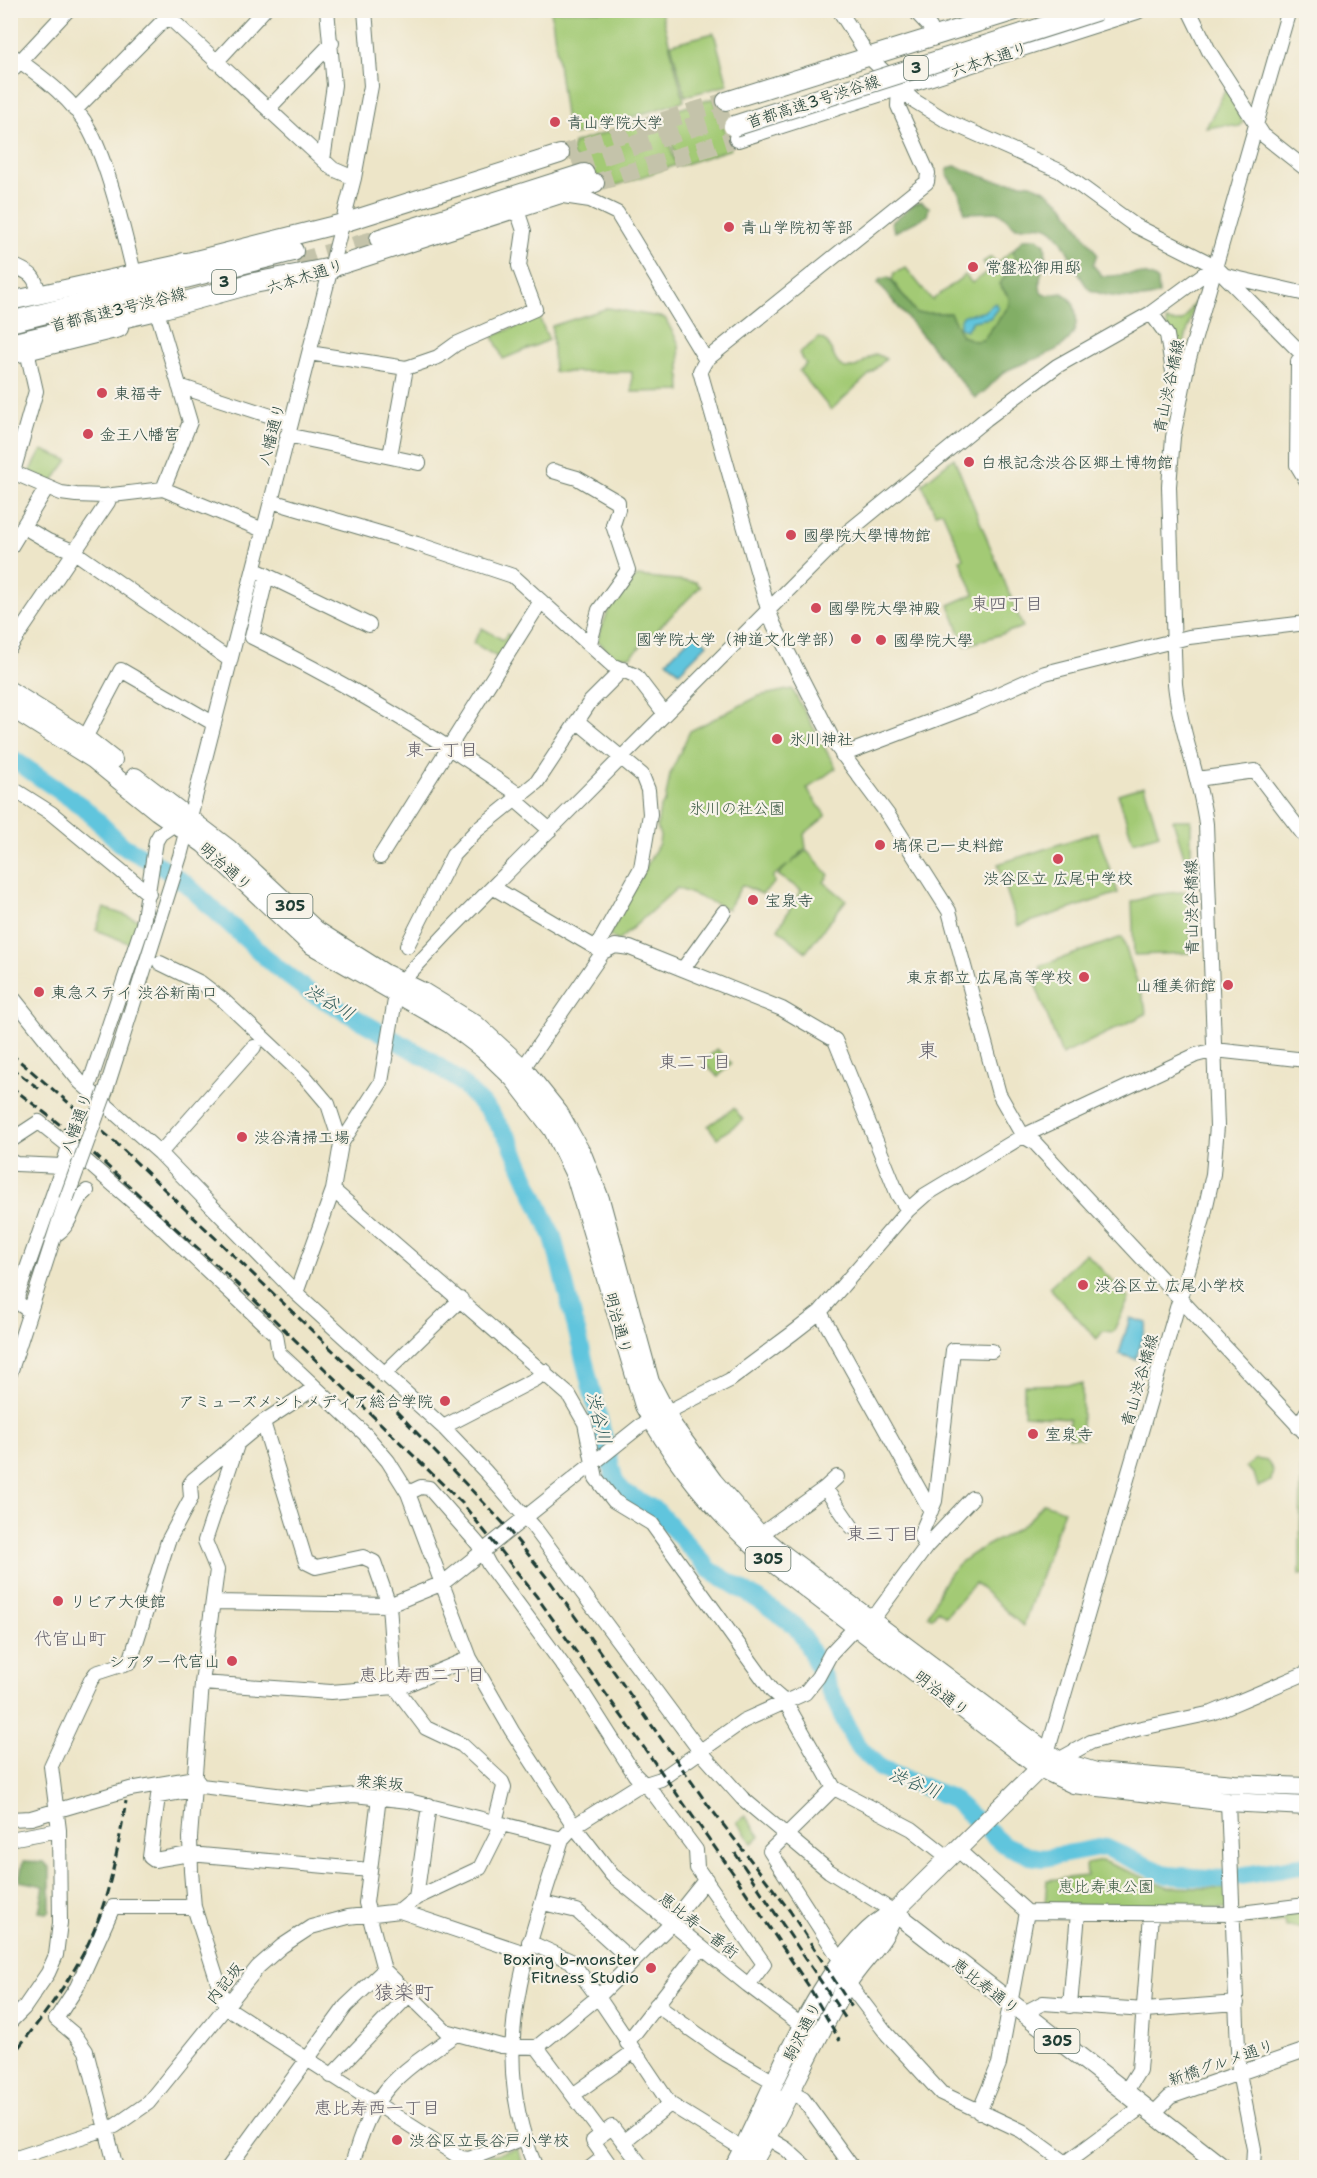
<svg xmlns="http://www.w3.org/2000/svg" width="1317" height="2178" font-family="'Shantell Sans','Klee One',sans-serif">
  <rect width="100%" height="100%" fill="#f7f3e8"/>
  <filter id="ink" filterUnits="userSpaceOnUse"><feTurbulence type="fractalNoise" baseFrequency=".0167" numOctaves="2"/><feDisplacementMap in="SourceGraphic" scale="12" xChannelSelector="R" yChannelSelector="G"/><feConvolveMatrix kernelMatrix="1 2 1 2 8 2 1 2 1" color-interpolation-filters="sRGB"/></filter>
  <filter id="wash" filterUnits="userSpaceOnUse"><feTurbulence type="fractalNoise" baseFrequency=".008" numOctaves="4" result="noise"/><feDisplacementMap in="SourceGraphic" scale="24" xChannelSelector="R" yChannelSelector="G"/><feGaussianBlur stdDeviation="1.35" result="paint"/><feColorMatrix in="noise" values="0 0 0 0 0 0 0 0 0 0 0 0 0 0 0 0 0 1.4 0 .05"/><feComposite in="paint" operator="in"/></filter>
  <g filter="url(#wash)">
    <rect width="100%" height="100%" fill="#ede5c8"/>
    <!-- green -->
    <path fill="#a3ca75" stroke="#618454" stroke-width="1.5" d="M551 11H661L684 101 574 135 567 130Z
      M714 33 728 85 685 96 671 44Z
      M1226 89 1243 122 1239 127 1225 125 1206 128Z
      M714 98 731 149 679 166 663 114Z
      M660 115 676 165 612 187 571 155 574 143Z
      M1013 250 1016 254 1015 266 999 284 1009 297V306L983 340 975 341 962 336 950 313C939 311 925 317 916 313L892 280 894 273 906 268 932 300 965 275 972 283 989 270 983 262 991 257 997 263Z
      M1195 302 1179 363 1174 362 1166 321C1192 325 1182 316 1195 302Z
      M608 308 665 318 679 344 681 391 632 392V372H554L552 326Z
      M539 317 549 340 503 359 493 336Z
      M819 338C835 341 830 365 846 368 859 370 865 358 876 354L886 359 831 410 799 371 806 364 799 353Z
      M42 450 68 460 52 482 30 472Z
      M954 458 1023 627 965 646 949 605 974 594 960 560 963 558 942 511 935 513 922 484Z
      M637 576 696 582 700 587 631 656 614 657 597 640 609 609Z
      M482 628 503 640 507 634 515 638 502 660 473 643Z
      M792 689 836 768 807 789 826 816 804 834 806 848 790 864 807 850 829 875 824 882 846 900 806 952 778 929 801 890 778 875 788 865 773 876 774 883 762 894 742 885 728 909 677 888 618 941 609 935 659 843 660 836 657 827 660 808 665 802 670 774 690 731 759 696Z
      M1144 786 1159 834 1133 842 1118 794Z
      M1173 820H1191V862L1184 856Z
      M1097 832 1118 893 1018 926 998 864Z
      M1189 891 1191 953 1134 955 1132 902 1152 895Z
      M104 908 139 920 131 944 96 930Z
      M1122 937 1145 1005 1146 1014 1062 1055 1033 978 1043 974 1040 966Z
      M717 1049 731 1063 718 1077 703 1062Z
      M734 1108 743 1120 717 1138 708 1126Z
      M1086 1253 1129 1299 1113 1332 1103 1331 1097 1339 1049 1287Z
      M1082 1384V1438L1069 1437V1418L1024 1415V1385Z
      M1301 1452 1306 1453V1573L1300 1574Z
      M1256 1459 1267 1461 1273 1470 1271 1481 1258 1487 1254 1474 1246 1467Z
      M1043 1503 1064 1510 1023 1626 975 1583 946 1616 938 1610 932 1618 928 1615C935 1602 941 1585 950 1573 975 1542 1021 1539 1043 1503Z
      M745 1816 760 1836 752 1843 737 1822Z
      M1102 1861 1168 1887 1228 1889 1227 1909 1045 1905 1047 1880 1087 1876 1086 1864Z
      M1306 1909V1927H1286L1285 1921 1249 1924 1248 1918Z
      M517 2148 524 2167 479 2165 480 2159Z"/>
    <!-- forest -->
    <path fill="#82ae66" stroke="#50764d" stroke-width="1.5" d="M955 166 992 180 1031 184 1043 189 1063 204 1097 254 1093 265 1102 276C1116 278 1145 267 1158 281L1159 294C1143 302 1107 297 1090 290 1074 275 1065 230 1044 226 1035 224 1025 228 1016 227L999 212 965 213 959 193 947 175 948 168Z
      M921 202 929 207 927 216 895 232 891 223 914 204Z
      M1037 238 1045 244C1049 261 1036 276 1041 292L1047 295 1062 293C1071 298 1075 304 1076 315 1081 352 1030 358 1006 371 995 378 987 393 975 398L878 283 879 280 888 277 890 279 916 313H950L962 336 974 341 983 340 1009 306V297L999 284 1017 262 1013 250 1023 239Z
      M23 1861 44 1862 50 1868V1911L47 1913 39 1912 44 1886 19 1881Z"/>
    <!-- water -->
    <path fill="#60c5dd" stroke="#408188" stroke-width="1.5" d="M995 303 998 308 990 318 973 321 966 330 960 328V321L964 315 983 312Z
      M695 633 707 644 679 672 667 661Z
      M1130 1318 1147 1323 1136 1359 1119 1354Z"/>
    <g fill="none" stroke-linecap="round" stroke-linejoin="round">
      <!-- river -->
      <path stroke="#60c5dd" stroke-width="18" d="M10 757 83 807 123 846 162 867 186 884 276 967 308 991 430 1060 459 1081 488 1110 510 1141 553 1237 615 1482 624 1492 657 1511 710 1570 765 1604 795 1626 805 1640 856 1744 881 1769 951 1798 1003 1844 1030 1856 1044 1858 1104 1847 1167 1875 1221 1879 1306 1865"/>
    </g>
  </g>
  <g filter="url(#ink)">
    <g fill="none" stroke-linecap="round" stroke-linejoin="round">
      <!-- major-tunnel -->
      <path stroke="#c4c3aa" stroke-width="18" stroke-dasharray="18 9" stroke-linecap="butt" d="M560 154 726 101
        M595 183 738 138"/>
      <!-- highway-tunnel -->
      <path stroke="#c4c3aa" stroke-width="20" stroke-dasharray="20 10" stroke-linecap="butt" d="M573 165 730 115
        M296 263 380 239"/>
      <defs>
        <path id="minor" d="M161 10 333 169 354 178
          M839 10 869 57 913 100 947 121 1060 171 1134 225 1215 266 1306 358
          M914 10 930 27 934 38
          M1189 10 1209 51 1263 135 1306 169
          M10 54C39 75 73 98 90 131 109 167 124 232 134 273
          M216 62 264 10
          M10 72 68 10
          M899 88 898 106 928 173 927 182 706 360 700 371 768 609 774 625 835 744 888 815 949 911 999 1094 1023 1136 1035 1143 1306 1434
          M75 110 173 11
          M272 113V105L332 43
          M323 160 334 85 327 10
          M563 196 590 200 617 213 706 360
          M10 264C29 273 35 273 39 294
          M1227 276 1306 294
          M1151 313 1167 335 1174 378 1182 384
          M159 318 190 422 163 489
          M309 353 406 368 438 357 456 344 535 309 519 266 524 231 519 216 510 211
          M1303 355 1298 361 1297 465 1306 480
          M179 386 280 419 290 425
          M287 435 419 463
          M390 456 406 368
          M10 471 61 493 76 495 104 496 163 489 263 530
          M553 471 577 478 618 502V509L613 525 628 570 599 610 590 643
          M13 472 36 391 27 351
          M271 501 417 544 513 576 612 665 636 676 665 714
          M24 527 48 541 73 551 230 660
          M10 548 47 487
          M260 572 369 625
          M267 575 252 637C344 682 433 735 518 794L520 804 550 830
          M10 647 108 502 104 496
          M577 721 642 775 648 790 650 814 641 868 600 941 599 949
          M85 738 121 670 213 723
          M842 755 974 705 1045 673 1189 637 1306 623
          M1197 779 1255 771 1306 838
          M10 787 51 813 149 894
          M380 857 541 601
          M494 888 603 952
          M407 946 453 855 476 831 537 782 590 702 623 669
          M160 963 201 983 222 999 306 1078 328 1104 341 1144
          M683 969 724 912
          M10 994 80 1082 160 1153 296 1293 443 1427 485 1471 533 1526 700 1751 742 1798 829 1871 894 1912
          M523 1068 603 952 615 946 630 948 782 1009 835 1040 898 1195 908 1210
          M88 1088 143 924 156 841 160 834 182 819
          M106 1090 180 856 354 178 371 86 365 10
          M10 1141 39 1122 69 1146
          M160 1153 254 1047
          M10 1161 16 1164 63 1166 69 1146 156 1222 276 1335 279 1353 365 1434 388 1461 408 1493 470 1658 512 1731 574 1826 612 1875 748 1985 817 2037
          M333 1190 569 1395 585 1423 596 1478 614 1501 652 1524 751 1662 772 1691 786 1703 834 1788 912 1829 949 1858
          M58 1233C73 1223 72 1201 87 1191
          M296 1293 333 1190 341 1144 381 1082 396 994 401 982 449 931 838 540 986 419 1057 366 1151 313 1215 266
          M29 1311 17 1302 18 1294 63 1166
          M820 1312 931 1511
          M10 1373 66 1200
          M383 1375 461 1299
          M263 1422 306 1562 316 1567 363 1557 374 1562 389 1605 395 1687 426 1728 462 1745 502 1782 504 1787 495 1822
          M443 1427 536 1379 545 1371
          M1298 1427 1306 1413
          M238 1442 205 1541 217 1570 202 1683 190 1838 191 1871 194 1907 226 2007 461 2158 469 2159 524 2138
          M825 1488 837 1477
          M408 1493 421 1487 429 1488 478 1544 489 1565 579 1687 635 1775 654 1794 696 1850 697 1868 764 1964 748 1985
          M760 1535 825 1488 852 1527
          M926 1547 972 1498
          M213 1602 389 1605 443 1583 640 1426 730 1380 793 1333 820 1312 908 1210 925 1195 1023 1136 1196 1055 1215 1050 1306 1060
          M202 1683 331 1692 395 1687 403 1686 470 1658
          M1047 1753 1203 1219 1213 1174 1217 1126 1206 824C1200 776 1180 732 1175 684L1169 486 1173 437 1188 362 1289 10
          M1053 1763 1091 1742 1137 1729 1212 1713 1306 1673
          M195 1778 201 1786 310 1799 354 1795 409 1801 562 1839
          M834 1788 770 1851 841 1961
          M194 1790 158 1796 150 1857 154 1860 190 1854 370 1870
          M379 1797 366 1903 384 1970 446 2031 501 2046 537 2047 602 2134
          M1228 1802 1239 2073 1254 2149 1253 2168
          M10 1819 31 1818 130 1789 195 1778
          M10 1839 59 1830
          M958 1850 1027 1912
          M706 1879 666 1929 598 1997 670 2104 751 2154
          M416 1898 429 1805
          M543 1903 577 1911 633 1962
          M400 1911 416 1898 480 1868 502 1824
          M529 1942 571 1961 598 1997 537 2047
          M848 1983 887 2034 941 2093 1022 2131 1066 2163 1143 2106
          M656 2005 726 2054 776 2083
          M1070 2006 1078 1913
          M1022 2014 1043 2003 1145 2010 1237 2003
          M10 2022 24 2008 48 1973 56 1955 60 1923 59 1830 51 1766 91 1680 96 1673 130 1662 168 1541 191 1498 190 1484 193 1480 263 1422 307 1393 314 1386
          M627 2043 701 1948
          M331 2076 408 1996
          M1125 2093 1139 2070 1151 1915
          M573 2095 633 2052
          M766 2104 792 2093 803 2099 853 2168
          M979 2112 999 2064 1027 1912 1233 1914 1306 1905
          M1153 2114 1170 2097 1306 2050
          M759 2133 786 2149 807 2168
          M623 2142 670 2104
          M10 2160 115 2126 148 2103 258 1967 282 1946 311 1927 348 1917 400 1911 525 1953
          M116 2168 86 2051 75 2035 56 2019 77 1987 113 1907H194
          M228 2168 346 2006 384 1970
          M351 2168C373 2091 390 2079 455 2035
          M536 2168C485 2051 527 1952 562 1839L574 1826 636 1787 661 1779 743 1721 805 1693 818 1677 831 1653 866 1616 878 1612 926 1547 920 1536 935 1501 953 1350 992 1351
          M590 2168 604 2157
          M612 2168 593 2141 612 2127 641 2165 638 2168"/>
        <path id="major" d="M726 101 1019 10
          M738 138 1137 10
          M319 272 595 183
          M10 301 184 263 343 223 560 154
          M10 355 119 328
          M10 691 85 738 113 760
          M10 707 93 759 157 811 204 844 310 944 450 1024 483 1049 513 1078 553 1130 575 1175 644 1406C676 1465 721 1519 773 1563L1040 1768 1073 1784 1228 1802 1306 1806
          M135 777 229 849 316 930 384 973 423 992 475 1024 523 1068 559 1113 583 1156 600 1199 650 1382 673 1426 713 1481 760 1535 784 1555 1059 1761 1096 1772 1234 1784 1306 1787
          M894 1912 1223 2168
          M733 2168C771 2098 824 1947 894 1912L1040 1768 1045 1758
          M750 2168C785 2107 812 2044 847 1984 863 1958 886 1942 894 1912"/>
        <path id="highway" d="M380 239 584 174
          M148 278 184 263
          M10 322 293 251
          M10 344 156 310 254 283 332 268"/>
      </defs>
      <!-- minor casing -->
      <use href="#minor" stroke="#677868" stroke-width="16"/>
      <!-- major casing -->
      <use href="#major" stroke="#677868" stroke-width="20"/>
      <!-- highway casing -->
      <use href="#highway" stroke="#677868" stroke-width="22"/>
      <!-- minor -->
      <use href="#minor" stroke="#fff" stroke-width="14"/>
      <!-- major -->
      <use href="#major" stroke="#fff" stroke-width="18"/>
      <!-- highway -->
      <use href="#highway" stroke="#fff" stroke-width="20"/>
      <!-- rail -->
      <path stroke="#1f3d34" stroke-width="3" stroke-dasharray="9 4.5" stroke-linecap="butt" d="M10 1053 116 1143 396 1411 503 1523 552 1584 708 1805 790 1911 853 2009
        M10 1067 41 1090
        M10 1086 72 1134 247 1293 462 1503 537 1597 733 1873 808 1985 840 2041
        M735 1853 846 2019
        M10 2058C39 2022 68 1985 88 1944 109 1900 118 1849 126 1801"/>
      <defs>
        <path id="minor-bridge" d="M66 1200 106 1090"/>
        <path id="highway-bridge" d="M734 126 1098 10"/>
      </defs>
      <!-- minor-bridge casing -->
      <use href="#minor-bridge" stroke="#677868" stroke-width="16" stroke-linecap="butt"/>
      <!-- highway-bridge casing -->
      <use href="#highway-bridge" stroke="#677868" stroke-width="22" stroke-linecap="butt"/>
      <!-- minor-bridge -->
      <use href="#minor-bridge" stroke="#fff" stroke-width="14"/>
      <!-- highway-bridge -->
      <use href="#highway-bridge" stroke="#fff" stroke-width="20"/>
    </g>
  </g>
  <!-- markers -->
  <g fill="#d1495b" stroke="#f7f3e8" stroke-width="2">
    <circle cx="555" cy="122" r="6"/>
    <circle cx="729" cy="227" r="6"/>
    <circle cx="973" cy="267" r="6"/>
    <circle cx="102" cy="393" r="6"/>
    <circle cx="88" cy="434" r="6"/>
    <circle cx="969" cy="462" r="6"/>
    <circle cx="791" cy="535" r="6"/>
    <circle cx="816" cy="608" r="6"/>
    <circle cx="856" cy="639" r="6"/>
    <circle cx="881" cy="640" r="6"/>
    <circle cx="777" cy="739" r="6"/>
    <circle cx="880" cy="845" r="6"/>
    <circle cx="1058" cy="859" r="6"/>
    <circle cx="753" cy="900" r="6"/>
    <circle cx="1084" cy="977" r="6"/>
    <circle cx="1228" cy="985" r="6"/>
    <circle cx="39" cy="992" r="6"/>
    <circle cx="242" cy="1137" r="6"/>
    <circle cx="1083" cy="1285" r="6"/>
    <circle cx="445" cy="1401" r="6"/>
    <circle cx="1033" cy="1434" r="6"/>
    <circle cx="58" cy="1601" r="6"/>
    <circle cx="232" cy="1661" r="6"/>
    <circle cx="651" cy="1968" r="6"/>
    <circle cx="397" cy="2140" r="6"/>
  </g>
  <g text-anchor="middle" stroke-width="4.5" stroke-linejoin="round" paint-order="stroke">
    <!-- shield labels -->
    <g fill="#f7f3e8" stroke="#60746a" stroke-width="1.5">
      <rect x="904" y="56" width="24" height="24" rx="4.5"/>
      <rect x="212" y="270" width="24" height="24" rx="4.5"/>
      <rect x="267.5" y="894" width="45" height="24" rx="4.5"/>
      <rect x="745.5" y="1547" width="45" height="24" rx="4.5"/>
      <rect x="1034.5" y="2029" width="45" height="24" rx="4.5"/>
    </g>
    <g font-size="15" font-weight="bold" fill="#1f3d34">
      <text x="916" y="73">3</text>
      <text x="224" y="287">3</text>
      <text x="290" y="911">305</text>
      <text x="768" y="1564">305</text>
      <text x="1057" y="2046">305</text>
    </g>
    <!-- street labels -->
    <g font-size="16" fill="#1f3d34" stroke="#f7f3e8">
      <text transform="translate(989 59) rotate(-18)" y="6">六本木通り</text>
      <text transform="translate(813 101) rotate(-18)" y="6">首都高速3号渋谷線</text>
      <text transform="translate(305 276) rotate(-18)" y="6">六本木通り</text>
      <text transform="translate(118 309) rotate(-14)" y="6">首都高速3号渋谷線</text>
      <text transform="translate(1168 386) rotate(-78)" y="6">青山渋谷橋線</text>
      <text transform="translate(271 434) rotate(-75)" y="6">八幡通り</text>
      <text transform="translate(226 866) rotate(42)" y="6">明治通り</text>
      <text transform="translate(1191 907) rotate(-91)" y="6">青山渋谷橋線</text>
      <text transform="translate(76 1123) rotate(-70)" y="6">八幡通り</text>
      <text transform="translate(619 1323) rotate(75)" y="6">明治通り</text>
      <text transform="translate(1139 1380) rotate(-74)" y="6">青山渋谷橋線</text>
      <text transform="translate(942 1693) rotate(38)" y="6">明治通り</text>
      <text transform="translate(380 1782) rotate(5)" y="6">衆楽坂</text>
      <text transform="translate(699 1925) rotate(38)" y="6">恵比寿一番街</text>
      <text transform="translate(224 1983) rotate(-51)" y="6">内記坂</text>
      <text transform="translate(986 1986) rotate(38)" y="6">恵比寿通り</text>
      <text transform="translate(802 2031) rotate(-63)" y="6">駒沢通り</text>
      <text transform="translate(1221 2062) rotate(-19)" y="6">新橋グルメ通り</text>
    </g>
    <!-- poi labels -->
    <g font-size="16" fill="#1f3d34" stroke="#f7f3e8" text-anchor="start">
      <text x="567" y="128">青山学院大学</text>
      <text x="741" y="233">青山学院初等部</text>
      <text x="985" y="273">常盤松御用邸</text>
      <text x="114" y="399">東福寺</text>
      <text x="100" y="440">金王八幡宮</text>
      <text x="981" y="468">白根記念渋谷区郷土博物館</text>
      <text x="803" y="541">國學院大學博物館</text>
      <text x="828" y="614">國學院大學神殿</text>
      <text x="844" y="645" text-anchor="end">國学院大学（神道文化学部）</text>
      <text x="893" y="646">國學院大學</text>
      <text x="789" y="745">氷川神社</text>
      <text x="892" y="851">塙保己一史料館</text>
      <text x="1058" y="884" text-anchor="middle">渋谷区立 広尾中学校</text>
      <text x="765" y="906">宝泉寺</text>
      <text x="1072" y="983" text-anchor="end">東京都立 広尾高等学校</text>
      <text x="1216" y="991" text-anchor="end">山種美術館</text>
      <text x="51" y="998">東急ステイ 渋谷新南口</text>
      <text x="254" y="1143">渋谷清掃工場</text>
      <text x="1095" y="1291">渋谷区立 広尾小学校</text>
      <text x="433" y="1407" text-anchor="end">アミューズメントメディア総合学院</text>
      <text x="1045" y="1440">室泉寺</text>
      <text x="70" y="1607">リビア大使館</text>
      <text x="220" y="1667" text-anchor="end">シアター代官山</text>
      <text x="639" y="1965" text-anchor="end">Boxing b-monster<tspan x="639" dy="18">Fitness Studio</tspan></text>
      <text x="409" y="2146">渋谷区立長谷戸小学校</text>
    </g>
    <!-- park labels -->
    <g font-size="16" fill="#395941" stroke="#f7f3e8">
      <text x="737" y="814">氷川の社公園</text>
      <text x="1106" y="1892">恵比寿東公園</text>
    </g>
    <!-- neighbourhood labels -->
    <g font-size="18" fill="#64616b" stroke="#f7f3e8">
      <text x="1007" y="610">東四丁目</text>
      <text x="442" y="756">東一丁目</text>
      <text x="695" y="1068">東二丁目</text>
      <text x="883" y="1540">東三丁目</text>
      <text x="70" y="1645">代官山町</text>
      <text x="422" y="1681">恵比寿西二丁目</text>
      <text x="377" y="2114">恵比寿西一丁目</text>
    </g>
    <!-- water labels -->
    <g font-size="18" font-style="italic" fill="#2c5856" stroke="#f7f3e8">
      <text transform="translate(330 1002) rotate(31)" y="6">渋谷川</text>
      <text transform="translate(599 1418) rotate(76)" y="6">渋谷川</text>
      <text transform="translate(915 1783) rotate(22)" y="6">渋谷川</text>
    </g>
    <!-- quarter labels -->
    <g font-size="20" fill="#64616b" stroke="#f7f3e8">
      <text x="928" y="1057">東</text>
      <text x="404" y="1999">猿楽町</text>
    </g>
  </g>
  <!-- margin -->
  <rect width="1317" height="2178" fill="none" stroke="#f7f3e8" stroke-width="36"/>
</svg>
